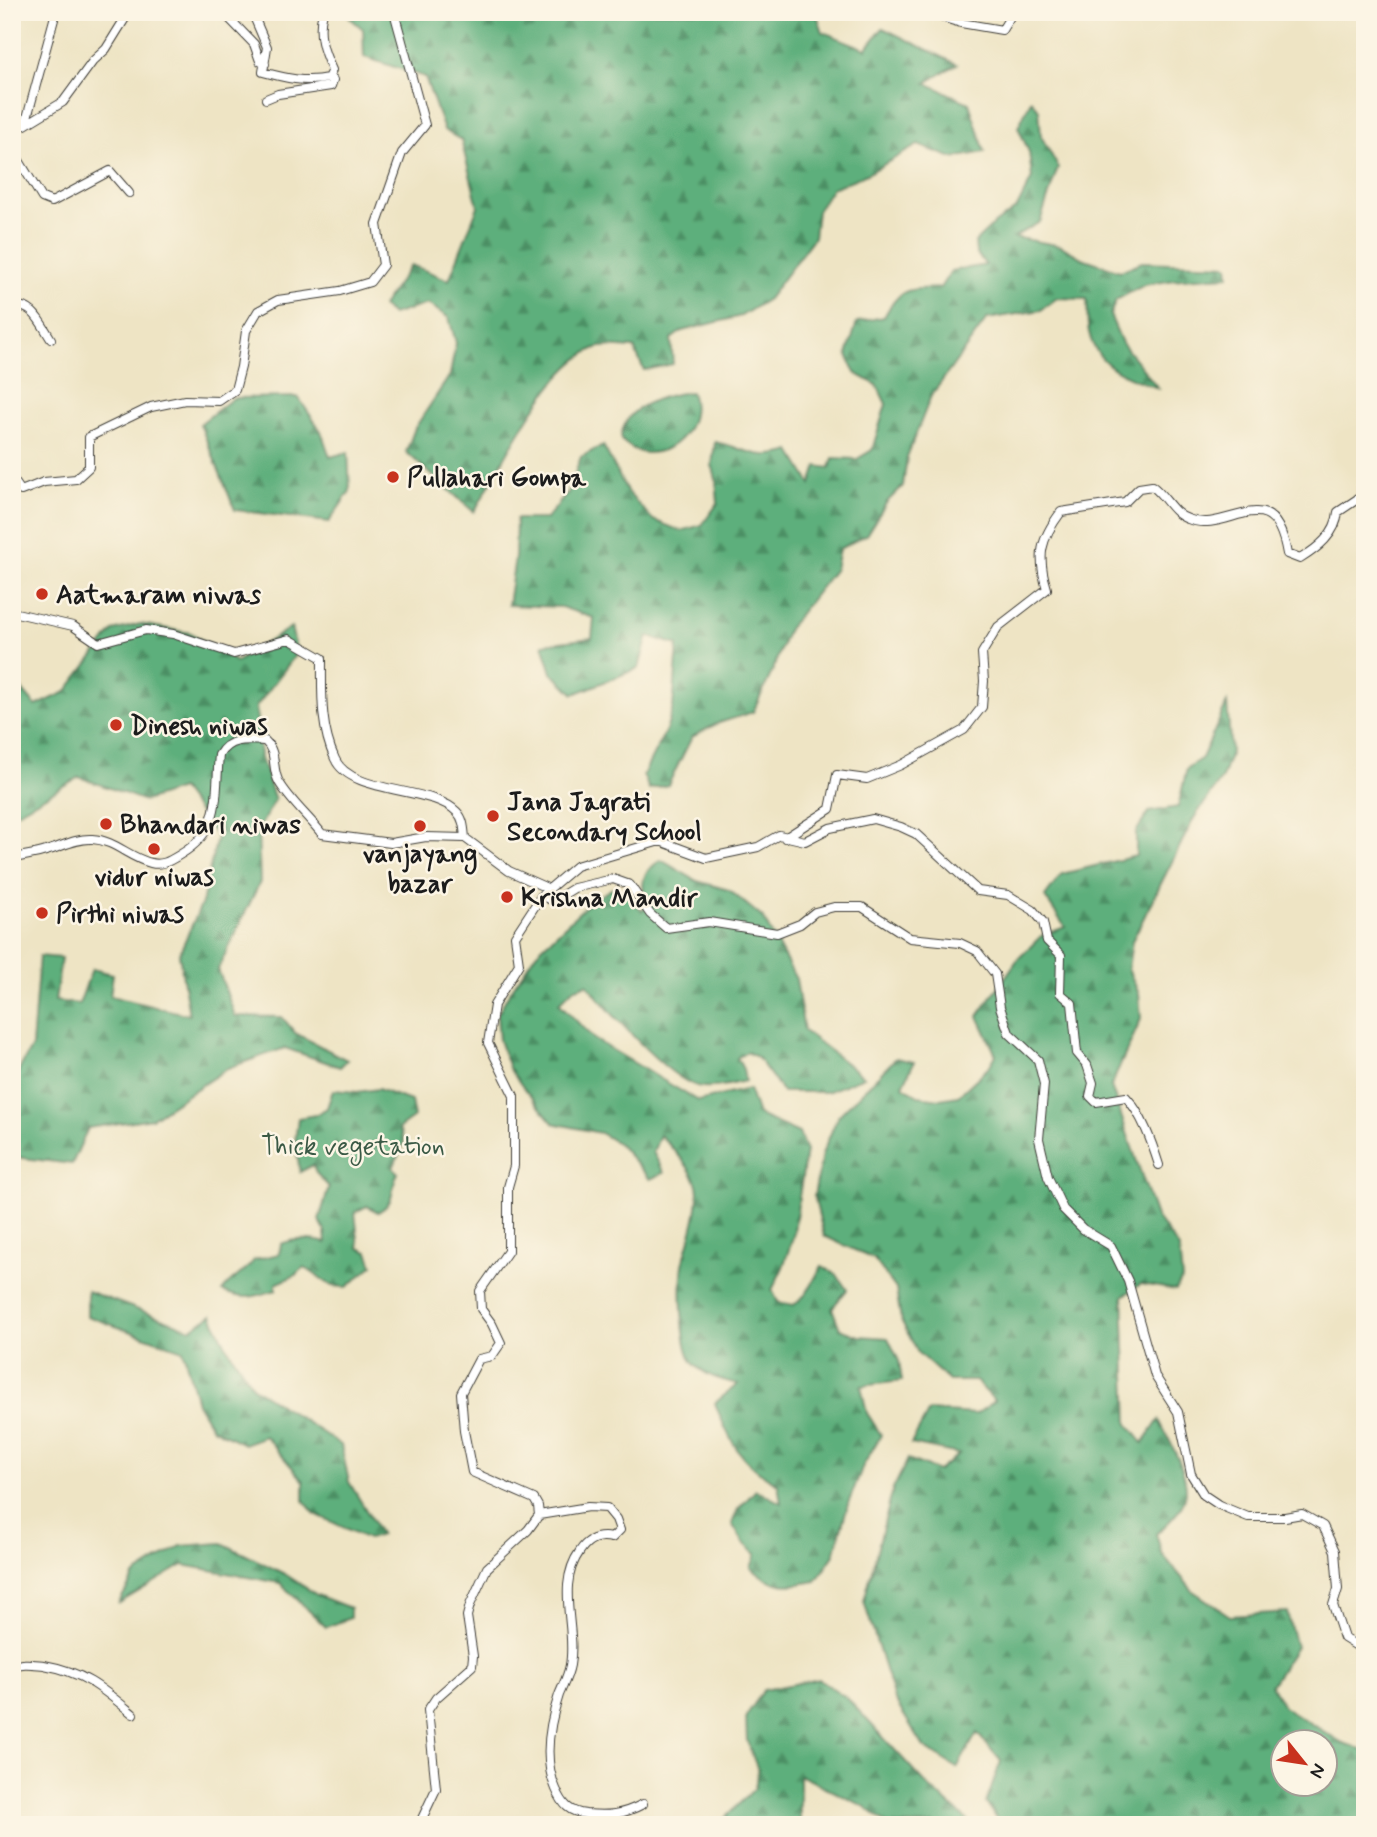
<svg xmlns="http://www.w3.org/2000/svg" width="1377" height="1837" font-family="Mynerve,sans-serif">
  <defs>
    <pattern id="forest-firs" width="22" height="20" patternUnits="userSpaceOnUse" patternTransform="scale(1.75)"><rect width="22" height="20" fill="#5daf7b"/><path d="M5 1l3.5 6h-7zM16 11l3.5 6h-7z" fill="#4c8e64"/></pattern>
  </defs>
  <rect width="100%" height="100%" fill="#fcf5e5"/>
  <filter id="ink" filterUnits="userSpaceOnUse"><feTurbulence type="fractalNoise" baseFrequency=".0143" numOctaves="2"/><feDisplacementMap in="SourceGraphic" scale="14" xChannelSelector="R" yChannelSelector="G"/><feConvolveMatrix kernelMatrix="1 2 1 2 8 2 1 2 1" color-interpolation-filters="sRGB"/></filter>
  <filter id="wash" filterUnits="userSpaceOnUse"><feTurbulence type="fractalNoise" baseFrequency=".00686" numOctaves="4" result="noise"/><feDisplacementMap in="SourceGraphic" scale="28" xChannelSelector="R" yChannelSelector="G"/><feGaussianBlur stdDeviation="1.57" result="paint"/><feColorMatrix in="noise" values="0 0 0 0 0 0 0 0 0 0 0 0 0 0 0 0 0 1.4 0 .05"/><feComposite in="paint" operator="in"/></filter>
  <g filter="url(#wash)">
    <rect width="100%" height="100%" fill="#eee4c4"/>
    <!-- forest -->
    <path fill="url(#forest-firs)" stroke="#3c664c" stroke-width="2" fill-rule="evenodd" d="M351 12H816L823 32 866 49 883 28 957 64 926 83 969 103 985 152 953 158 918 145 867 174 832 188 817 211 814 237 768 299 741 316 682 331 671 339 673 364 644 370 634 348C623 348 606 344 596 348 547 368 501 467 474 512L406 452 415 428 450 375 456 343 449 318 428 304 392 315 382 306 411 265 449 280 478 206 461 140 444 130 425 77 364 57 363 29 349 17Z
      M1031 100 1039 110 1041 136 1058 167 1040 222 1014 237 1061 246 1082 258 1120 271 1142 262 1228 265 1229 276 1181 279 1144 285 1116 300 1110 315 1122 343 1158 388C1126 377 1092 365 1088 326 1087 317 1088 308 1087 299L1057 298 1041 310 987 319 931 396 907 457 903 486 887 502 866 535 839 549 835 569 788 629 772 672 753 712 716 724 692 737 668 785 649 789 643 775 667 728 673 707 678 645 648 636 639 668 574 694 552 673 543 644 592 638 594 618 561 607 508 605 515 557 516 519H546L568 493 581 457 603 445 628 493 653 520 681 531 702 525 718 503 716 479 712 465 715 442C746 448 757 462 791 451L811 484 817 466 830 468 833 458 857 459 872 450 886 404 877 385 855 373 847 355 857 322 884 317C901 286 907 290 940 288L951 271 986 265 976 253 975 242 993 225 1017 208 1032 178 1029 152 1018 127Z
      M691 392C703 424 673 459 640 452 633 450 626 444 621 440 622 406 662 395 691 392Z
      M298 397 321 431 330 457 348 452 350 491 329 522 235 510 200 424 233 398Z
      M140 624 191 633 236 662 291 627 297 653 256 707 260 755 275 800 258 830 260 882 218 969 235 1016 282 1017 295 1033 347 1060 340 1067 285 1048 228 1068 152 1118 88 1128 72 1164 15 1157 12 1151V1083L32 1046 39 956 61 958 55 1001 79 1004 92 969 113 974 110 996 189 1015 179 954 202 903 217 837 181 789 145 801 79 777 12 815V678L36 706 66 692 113 631Z
      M1227 703 1231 752 1222 778 1194 818 1132 941 1128 969 1139 994 1141 1019 1111 1086 1156 1217 1179 1248 1182 1279 1176 1290 1141 1284 1123 1296 1128 1424 1143 1443 1159 1420C1169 1441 1187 1469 1186 1493 1184 1510 1168 1523 1156 1534L1162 1554 1193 1591 1230 1616 1287 1612 1296 1647 1271 1685 1284 1707 1341 1742 1365 1751V1825H1001L986 1803 1001 1761 977 1733 957 1768 924 1747 894 1699 864 1601 893 1489 908 1459 938 1471 959 1454 911 1444 929 1411 976 1414 995 1401 976 1381H949L918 1353 901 1320 896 1289 874 1259 824 1236 814 1196 822 1154 838 1116 896 1058 914 1062 903 1086 918 1096 940 1099 958 1096 989 1067 996 1055 978 1016 1018 959 1041 936 1065 927 1045 897 1062 874 1136 856V832L1149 812 1178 807 1187 768 1202 758ZM1282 1742H1324V1784H1282Z
      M661 860 697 881 729 890 763 918 796 979 804 1031 864 1077 827 1092H783L757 1057 747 1052 737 1058 743 1069 745 1081C732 1084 710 1090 697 1086 666 1077 608 1010 587 984L573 989 559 1003 594 1039 698 1101 749 1089 758 1115 799 1133 806 1151 793 1237 783 1267 772 1290 778 1302 794 1305 806 1294 822 1266 837 1275 847 1290 832 1308 840 1329 859 1336 888 1338 899 1361 902 1381 861 1386 867 1413 881 1435 863 1466 848 1504 834 1555 816 1581C786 1587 775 1588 751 1568L756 1554 744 1543 732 1524 738 1509 756 1490 781 1503 778 1484C741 1464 729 1441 715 1403L738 1384C721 1380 707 1377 694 1364 681 1351 679 1279 684 1260 689 1241 703 1200 696 1182 689 1165 672 1148 660 1135L653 1152 664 1173 650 1179 619 1144 600 1133 553 1123 525 1090 509 1068 499 1040 497 1015 508 995 536 953 592 900 613 888 631 896 642 911 646 906C641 883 640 873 661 860Z
      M378 1089 411 1101 414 1117 399 1128 404 1142 393 1168 398 1173C389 1189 398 1201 378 1212L367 1206 355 1212 359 1248 368 1252 373 1265 347 1287 332 1286 304 1267 296 1275 276 1284V1290C253 1297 245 1301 222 1291 232 1278 245 1273 254 1260L279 1254 281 1244C296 1238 311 1239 326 1243L325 1231 319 1220 329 1187 316 1173 313 1165 300 1172 295 1142 298 1118 315 1115 327 1108 333 1090 357 1092Z
      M87 1291 191 1329 212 1315 225 1344 253 1387 341 1445 349 1482 381 1535 368 1539 315 1514 304 1501V1481L265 1436 244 1444 212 1428 197 1403 183 1350 87 1316Z
      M222 1543 285 1574 317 1595 350 1608V1618L326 1627 280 1583 183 1565 118 1604 135 1575 181 1546Z
      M819 1679 847 1698 928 1786 973 1825H888L864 1806 800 1775V1825H718L755 1788 758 1770 747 1741 746 1716 764 1690Z"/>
  </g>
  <g filter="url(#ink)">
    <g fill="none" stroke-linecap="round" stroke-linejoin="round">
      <defs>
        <path id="minor" d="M223 12 254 44 260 61 265 64
          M252 12 267 47 263 72C285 78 305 83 328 78L332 70C323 51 317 33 323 12
          M848 12H850
          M924 12 961 23 1002 30 1013 12
          M266 99 278 94 331 86 333 80 328 78
          M25 125 56 12
          M12 130 25 125 63 102 93 61 106 49 129 12
          M12 149 42 198 52 202 110 171 129 193
          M12 307C33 302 41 324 51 339
          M12 478 21 491 44 482 76 479 89 467V437L151 407 185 400 219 401 235 390 241 367 246 331 258 311 278 300 340 291 370 282 383 265 377 224 402 153 425 125 394 12
          M12 612 73 626 98 643 146 630 173 634 234 654 289 639 322 658C322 692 320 727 335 759 351 795 433 786 457 812 464 819 464 829 465 838
          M785 838 830 809 837 775 867 779 901 765 964 730 982 707 984 681 982 653 998 627 1047 589C1037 556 1040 540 1061 512L1125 502 1139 488 1152 486C1166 496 1171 513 1188 519 1228 536 1273 474 1287 554L1300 559C1318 548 1336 534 1338 512L1365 494
          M12 853 19 857C28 855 37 854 46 851 61 847 76 838 92 839 115 840 129 858 151 863 163 866 171 860 181 854 222 830 215 795 219 755 229 737 248 740 265 741 278 753 271 768 279 782 290 801 309 817 322 834L391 843 426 837 465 838 509 871 547 888
          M542 895 553 901 574 888 613 879 630 885 650 914 666 928 709 922 777 933 800 924 815 912 834 907H862L910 938 960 943 977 951 995 974 1000 1007 1009 1033 1038 1060 1044 1084 1039 1139 1048 1177 1063 1209 1083 1229 1111 1246 1128 1281 1155 1376 1178 1412 1191 1474 1204 1495 1219 1505 1248 1517H1285L1302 1514 1323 1526 1335 1551 1338 1589 1333 1605 1344 1638 1365 1651
          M539 1515 588 1507 607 1508 616 1519 620 1530 612 1538C598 1535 588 1539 580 1551 555 1586 577 1627 570 1665 568 1676 563 1685 559 1695 549 1725 543 1760 556 1789 563 1805 569 1812 586 1814 609 1816 622 1815 643 1804
          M12 1667C22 1662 32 1664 44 1665 84 1672 103 1689 133 1714
          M419 1825 436 1789 428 1710 436 1698 472 1666 473 1656 467 1616 470 1605 487 1568 528 1530 539 1515 538 1506 534 1499 472 1472 464 1431 461 1393 479 1359 492 1356 501 1343 492 1324 481 1309 480 1291 508 1251V1187L514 1166V1096L488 1043 494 1005 519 964 515 936 542 895 576 866 660 841 706 858 758 847 779 835 805 841 830 828 873 819 901 827 916 834 978 891 1008 895 1033 910 1043 922 1047 941 1061 955 1060 993 1072 1003 1077 1053 1087 1065 1093 1083 1090 1096 1096 1102 1126 1097C1142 1114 1152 1143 1159 1165"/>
      </defs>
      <!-- minor casing -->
      <use href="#minor" stroke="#3c3a35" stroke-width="10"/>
      <!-- minor -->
      <use href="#minor" stroke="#fff" stroke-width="8"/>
    </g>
  </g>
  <!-- markers -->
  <g fill="#c8321e" stroke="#fcf5e5" stroke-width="2.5">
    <circle cx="393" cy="477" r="7"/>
    <circle cx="42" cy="594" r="7"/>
    <circle cx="116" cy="725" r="7"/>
    <circle cx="493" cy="816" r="7"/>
    <circle cx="106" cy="824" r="7"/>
    <circle cx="420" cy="826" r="7"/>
    <circle cx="154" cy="849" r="7"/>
    <circle cx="507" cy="897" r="7"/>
    <circle cx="42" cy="913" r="7"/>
  </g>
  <g text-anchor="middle" stroke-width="5" stroke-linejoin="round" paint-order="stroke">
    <!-- poi labels -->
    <g font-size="26" font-weight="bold" fill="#1c1c1c" stroke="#fcf5e5" text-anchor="start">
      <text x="407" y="486">Pullahari Gompa</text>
      <text x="56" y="603">Aatmaram niwas</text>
      <text x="130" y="734">Dinesh niwas</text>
      <text x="507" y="810">Jana Jagrati<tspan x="507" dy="30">Secondary School</tspan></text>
      <text x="120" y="833">Bhandari niwas</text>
      <text x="420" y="862" text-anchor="middle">vanjayang<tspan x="420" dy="30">bazar</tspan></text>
      <text x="154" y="885" text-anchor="middle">vidur niwas</text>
      <text x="521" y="906">Krishna Mandir</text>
      <text x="56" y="922">Pirthi niwas</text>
    </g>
    <!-- park labels -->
    <g font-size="26" fill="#3a5945" stroke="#fcf5e5">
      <text x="353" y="1154">Thick vegetation</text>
    </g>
  </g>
  <!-- margin -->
  <rect width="1377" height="1837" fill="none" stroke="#fcf5e5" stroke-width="42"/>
  <!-- north arrow -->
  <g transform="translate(1304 1763) rotate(120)"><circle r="33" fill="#fcf5e5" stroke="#a29e95" stroke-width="2"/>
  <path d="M0-5L12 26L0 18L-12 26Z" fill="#c8321e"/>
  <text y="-10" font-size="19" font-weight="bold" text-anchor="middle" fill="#1c1c1c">N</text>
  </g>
</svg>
